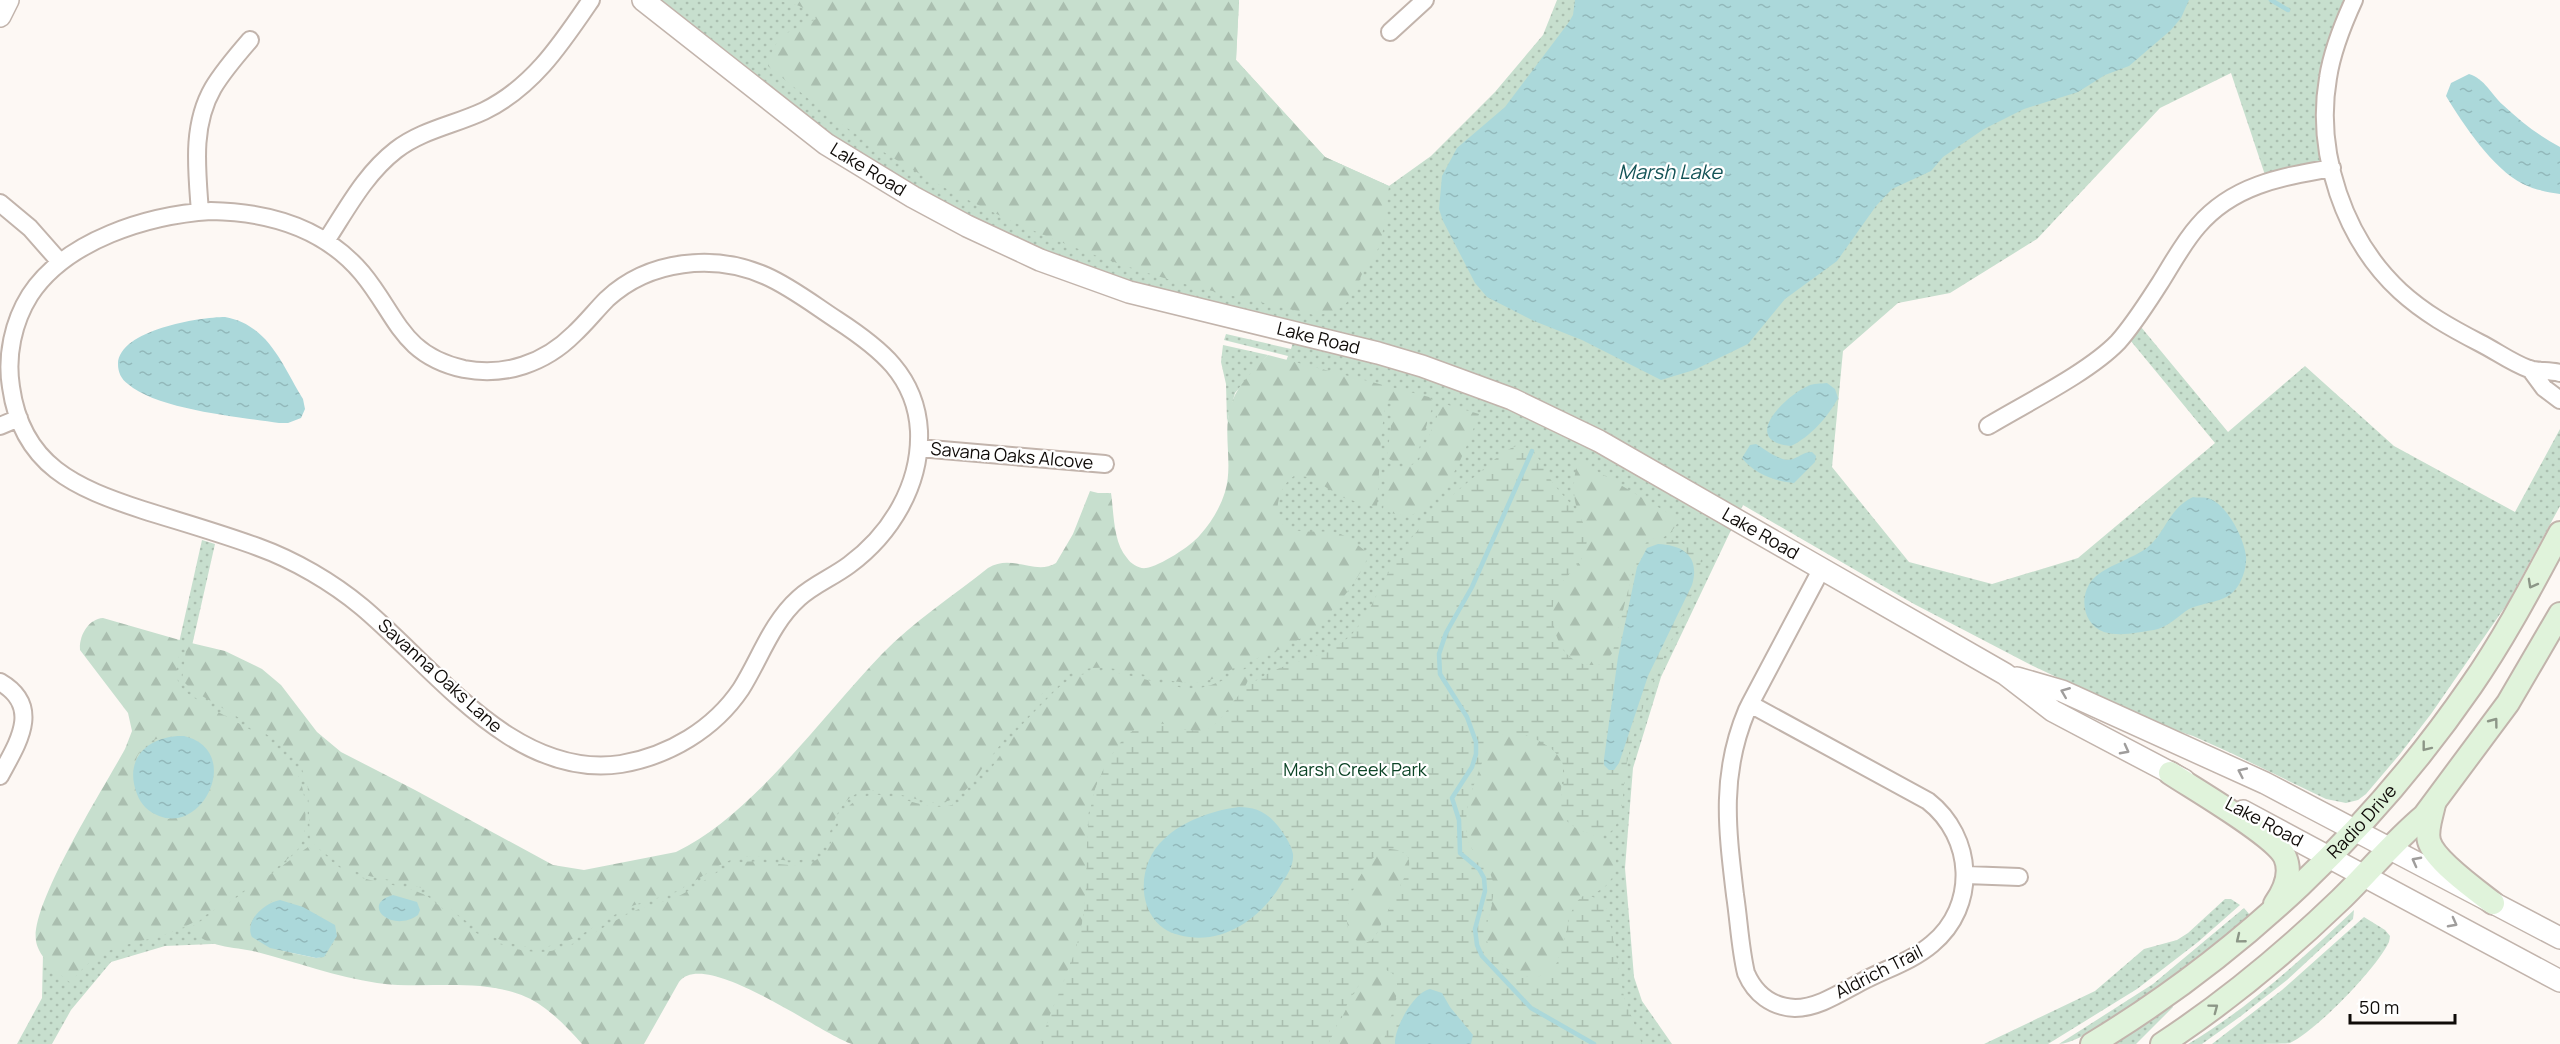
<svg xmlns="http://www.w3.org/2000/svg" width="2560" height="1044" font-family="Manrope,sans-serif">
  <defs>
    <pattern id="grass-dots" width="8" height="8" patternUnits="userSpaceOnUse" patternTransform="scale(1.5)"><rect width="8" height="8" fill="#c7dfce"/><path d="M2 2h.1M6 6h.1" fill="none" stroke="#aabeaf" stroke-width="1.8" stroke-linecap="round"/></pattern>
    <pattern id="forest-firs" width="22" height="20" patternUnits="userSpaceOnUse" patternTransform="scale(1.5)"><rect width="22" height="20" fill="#c7dfce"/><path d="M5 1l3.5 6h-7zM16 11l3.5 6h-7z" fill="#aabeaf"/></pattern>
    <pattern id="wetland-marsh" width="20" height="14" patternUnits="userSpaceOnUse" patternTransform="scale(1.5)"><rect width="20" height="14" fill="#c7dfce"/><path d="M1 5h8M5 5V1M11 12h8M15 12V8" fill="none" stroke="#aabeaf"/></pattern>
    <pattern id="water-ripples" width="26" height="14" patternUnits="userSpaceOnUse" patternTransform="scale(1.5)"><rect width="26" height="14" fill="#abd8da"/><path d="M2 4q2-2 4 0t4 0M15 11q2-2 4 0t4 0" fill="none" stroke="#92b8ba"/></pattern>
  </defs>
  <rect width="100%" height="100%" fill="#fdf8f4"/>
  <!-- grass -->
  <path fill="url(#grass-dots)" d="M643 0H1239L1236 60 1325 157 1389 186 1431 156 1495 92 1543 35 1557 0H2354L2328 77 2332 168 2267 181 2231 73 2160 108 2037 239 1950 293 1898 303 1843 351 1832 467 1909 562 1992 584 2078 558 2215 443 2130 340 2141 327 2228 432 2305 366 2394 446 2515 512 2560 429V506L2507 604 2431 714 2400 754 2366 794 2358 800 2346 803 2326 799 2231 753 2193 736 2156 724 2031 665 1914 604 1743 505 1661 677 1633 768 1625 868 1634 977 1642 1001 1672 1044H860L689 953 532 994 235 943 165 946 111 962 71 1010 52 1044H17L42 998 44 910 172 674 202 540 215 544 184 681 556 881 680 854 1064 574 1093 493H1109L1119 588 1197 546 1236 489 1288 356 1224 340 1226 334 1291 349 1296 333 1129 292 913 197Z
    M1223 345 1268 355 1235 393 1227 422 1226 384 1221 362Z
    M2225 899H2231L2240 905 2198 942 2137 989 2048 1044H1984L2095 991 2144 949 2177 940 2188 933Z
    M2244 908 2250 915C2220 940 2091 1044 2059 1044L2153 984Z
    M2354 910 2353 919 2287 980 2241 1016 2202 1044H2188C2249 1008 2302 959 2354 910Z
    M2364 917 2385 930 2390 936 2389 942C2376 969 2317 1030 2290 1043 2280 1044 2227 1044 2212 1044L2282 990Z
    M2171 1004 2173 1007 2136 1044H2110Z"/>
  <!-- forest -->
  <path fill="url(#forest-firs)" fill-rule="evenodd" d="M772 0H1239L1236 60 1325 157 1389 186C1387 203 1384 241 1375 255 1372 259 1368 260 1366 265 1353 293 1351 313 1314 315 1264 302 1213 293 1164 278 1052 245 943 194 847 128 820 109 794 87 768 66 775 33 789 32 816 19 805 4 790 3 772 0Z
    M1268 355 1429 397 1434 402 1418 452C1412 463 1396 467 1387 457L1394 402 1386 401 1381 437 1377 508 1341 497 1310 477 1294 476C1285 482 1280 492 1278 503 1272 543 1320 527 1338 533 1349 537 1359 546 1369 554 1360 581 1323 626 1298 640 1280 651 1259 657 1240 665 1226 672 1210 683 1193 683 1152 683 1110 656 1069 674 1037 689 1006 739 984 766 977 776 969 788 960 795 928 818 889 778 856 794 829 808 835 842 814 855 790 870 759 849 733 859 714 866 698 881 679 890 662 898 642 901 625 909 580 933 559 959 503 941 483 934 465 921 449 908 441 902 433 894 424 889 407 882 387 880 369 876 347 870 326 856 310 841L308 788 302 769 294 757 276 740 192 690 182 680 187 642 225 651 262 669 281 685 317 732 341 752 415 790 553 865 584 870 676 852C753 815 822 716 882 654 913 622 953 596 988 568 1012 553 1035 576 1056 563L1073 534 1090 491 1102 494 1111 493C1114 513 1113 542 1127 558 1131 564 1139 569 1146 568 1160 566 1191 546 1200 535 1211 523 1220 508 1225 492 1234 463 1221 431 1232 402 1239 383 1255 369 1268 355Z
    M1445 404 1479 414C1468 444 1447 503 1414 514 1404 517 1393 514 1383 510L1387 468 1409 467 1419 460 1440 409Z
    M1578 460 1680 520 1671 532 1664 537 1653 539 1636 558 1615 649 1605 663C1566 676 1544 626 1554 594 1560 575 1584 566 1586 545 1588 531 1579 519 1576 505 1572 490 1574 475 1578 460Z
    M103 618 183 641C180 653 174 670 178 681 181 691 193 697 201 702 259 738 311 746 305 827 304 835 303 843 298 849 284 866 204 919 182 928 137 948 103 938 71 983 57 972 39 958 36 941 30 904 105 786 125 749L132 731 128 713 80 650C79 636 88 619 103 618ZM183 736C203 749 216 752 213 779L169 819C136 815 120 766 147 744 157 736 171 736 183 736Z
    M1249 667C1251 681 1244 689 1235 699 1227 710 1218 727 1203 731 1195 733 1185 729 1176 727 1152 720 1132 726 1117 747 1103 767 1091 793 1088 818 1082 855 1090 891 1081 928 1072 967 1052 1005 1040 1044 994 1044 949 1044 903 1044 888 1044 866 1044 852 1044 820 1034 705 947 679 982L644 1044H582C567 1027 547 1006 526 997 480 977 426 990 377 983 336 977 296 962 257 952 233 946 208 949 190 928L260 882 308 847C325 853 337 869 354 875 376 884 402 884 423 894 432 898 440 907 449 914 464 926 482 938 500 944 561 967 583 935 632 912 647 905 664 903 679 896 695 888 709 876 725 868 756 851 790 875 816 860 839 847 833 811 859 799 892 782 932 824 965 798 986 782 999 755 1015 733 1024 722 1034 712 1045 701 1052 694 1060 685 1069 680 1110 657 1157 691 1199 688 1216 686 1234 674 1249 667ZM286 901 331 921 335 941 324 957 316 958 278 950 255 917 271 902Z
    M1513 732C1532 736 1565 748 1563 773 1563 785 1556 802 1563 814 1572 833 1595 832 1609 843 1621 859 1617 880 1600 890 1589 897 1583 894 1574 907 1560 928 1569 984 1525 976 1511 974 1497 962 1490 950 1479 930 1494 912 1493 892 1491 868 1482 866 1472 849 1461 831 1467 805 1473 787 1479 768 1488 731 1513 732Z
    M1385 849C1399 848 1412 852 1409 868L1376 935 1372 940 1363 944C1326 933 1361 859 1385 849Z
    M1375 967C1419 965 1384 1024 1384 1044H1328L1362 979Z"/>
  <!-- wetland -->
  <path fill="url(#wetland-marsh)" fill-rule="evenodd" d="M1516 446C1540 446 1543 472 1556 487 1570 504 1590 520 1586 546 1582 573 1552 578 1553 609 1553 620 1554 635 1560 645 1570 664 1599 675 1612 655L1636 558 1648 540C1666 536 1692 542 1701 559L1698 580C1671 645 1641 696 1626 767 1622 784 1626 826 1607 834 1600 837 1592 835 1585 832 1540 814 1573 788 1562 762 1557 751 1546 744 1535 739 1493 720 1487 749 1475 782 1467 802 1460 833 1474 852 1481 862 1491 870 1493 882 1496 900 1486 918 1486 936 1488 949 1495 958 1505 967 1513 973 1521 977 1531 977 1575 978 1557 913 1583 896 1594 895 1604 900 1608 911L1624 997 1642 1044H1384C1384 1022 1408 994 1392 973L1380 967C1359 969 1338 1026 1328 1044H1040C1052 1004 1074 965 1082 924 1093 867 1076 815 1108 761 1152 686 1183 751 1215 724 1224 716 1230 705 1238 696 1246 687 1256 680 1267 674 1295 659 1329 658 1352 634 1370 615 1378 589 1391 568 1414 528 1445 501 1480 472 1491 463 1502 451 1516 446ZM1385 849C1399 848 1412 853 1409 868L1376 935 1372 940 1363 944C1326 932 1361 859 1385 849Z"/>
  <!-- water -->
  <path fill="url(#water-ripples)" d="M1575 0H2189L2181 18 2171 30 2129 66 2105 75 2078 92 2024 109 1984 129 1943 157 1931 171 1892 189 1876 206 1837 261 1785 299 1748 344 1694 370 1661 380 1582 340 1534 321 1487 297 1475 283 1443 221 1439 209 1442 176 1457 148 1505 107 1569 22 1573 15Z
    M2469 74C2485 79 2491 94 2503 105 2520 121 2539 136 2560 147V194C2548 192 2535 190 2523 184 2493 169 2463 124 2446 96L2451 83Z
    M225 317C269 325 282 365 303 399L305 409 301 418 288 423H279C240 417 158 410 128 384 121 379 118 372 118 364 119 330 199 317 225 317Z
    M1827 383 1835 389 1838 398C1828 417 1810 437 1791 446 1739 441 1785 396 1808 386 1813 383 1821 384 1827 383Z
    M1756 444C1766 450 1782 463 1793 459 1801 456 1803 452 1812 452L1816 456 1815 462 1794 483C1776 482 1753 473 1742 458L1750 445Z
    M2193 497C2197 498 2203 497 2207 498 2226 502 2244 538 2246 556 2247 567 2242 582 2235 590 2224 603 2204 602 2189 609 2178 616 2167 628 2154 630 2139 632 2120 637 2104 632 2083 625 2078 596 2093 579 2105 566 2133 559 2148 547 2166 532 2168 509 2193 497Z
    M1658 544C1685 545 1700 558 1692 585L1648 676 1619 763 1614 770H1609L1604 765V759L1618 657 1637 567 1647 548Z
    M184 736C243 750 204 834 159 816 149 812 141 805 137 794 123 758 149 735 184 736Z
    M1239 807C1255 807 1267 812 1278 826 1284 834 1291 844 1293 854 1294 865 1287 875 1282 883 1261 918 1222 947 1179 935 1136 924 1134 866 1164 839 1183 821 1213 810 1239 807Z
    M393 895 417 902 420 910 418 915C391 934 360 904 393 895Z
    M280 900 303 907 335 925 337 936 324 957 316 958 270 948 252 937C244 921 264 903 280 900Z
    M1430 989 1442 993 1450 1007 1473 1035 1471 1044H1395C1394 1028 1414 992 1430 989Z"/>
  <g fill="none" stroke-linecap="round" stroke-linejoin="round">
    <!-- stream -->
    <path stroke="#abd8da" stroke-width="4.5" d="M2271 0 2288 10
      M1532 451 1472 587 1446 633 1439 654 1440 674 1467 717 1476 742V754L1472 767 1452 798 1459 820 1460 853 1479 869 1484 878 1485 891 1475 929 1477 945 1482 956 1531 1008 1594 1044"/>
    <defs>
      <path id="minor" d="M2354 0C2343 24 2332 51 2328 78 2315 153 2344 239 2400 291 2424 313 2451 328 2480 343 2496 351 2512 363 2529 369 2538 372 2550 370 2560 373
        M1390 32 1425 0
        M0 203 30 228 60 262
        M211 211C268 212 324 228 362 273 397 315 401 355 464 369 505 377 545 363 574 334 586 323 596 310 607 299 649 260 714 253 766 276 791 287 814 305 837 320 880 348 916 376 919 431 921 485 891 534 849 565 833 577 813 585 799 598 771 623 760 659 741 689 714 729 669 756 621 764 514 780 435 668 362 607 332 582 294 560 258 547 220 533 181 522 143 510 76 488 22 466 11 387 6 356 13 322 30 295 66 240 148 215 211 211Z
        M200 212C197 170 191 126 213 88 223 71 237 55 250 40
        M326 241C347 209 365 174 396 150 422 130 454 125 484 111 533 87 561 44 591 0
        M2530 369 2544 388 2560 400
        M0 426 19 418
        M1988 426C2026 403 2088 373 2118 342 2134 324 2147 303 2160 283 2172 264 2183 243 2198 226 2233 185 2281 177 2332 168
        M919 448 1105 464
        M0 682C43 707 17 744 0 776
        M1750 704 1928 801C1974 837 1978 906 1932 944 1912 961 1886 969 1863 981 1843 991 1819 1008 1795 1008 1772 1007 1755 994 1746 973 1740 948 1739 921 1735 895 1727 828 1720 774 1747 710L1750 704 1821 570
        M1966 875 2019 877"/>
      <g id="tertiary">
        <path id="s1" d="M643 0 826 144 913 197 967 226 1040 260 1129 292 1378 353 1422 366 1512 399 1599 441 2005 674 2053 711 2184 780"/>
        <path d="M0 16 8 0"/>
        <path d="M2017 678 2062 691 2265 783 2560 938"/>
        <path d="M2243 811 2560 981"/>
      </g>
      <g id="secondary">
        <path d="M2170 773C2194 789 2274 835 2285 857 2292 873 2284 891 2275 904"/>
        <path d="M2434 804C2432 815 2426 829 2429 841 2434 860 2476 890 2493 903"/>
        <path id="s2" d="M2092 1044C2242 953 2371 831 2471 686 2505 637 2532 585 2560 533"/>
        <path d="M2162 1044C2226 1002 2285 953 2340 900 2368 873 2393 842 2424 816L2508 703 2560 614"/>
      </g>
    </defs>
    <!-- minor casing -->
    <use href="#minor" stroke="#c2b4ac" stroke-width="20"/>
    <!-- tertiary casing -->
    <use href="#tertiary" stroke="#c2b4ac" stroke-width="24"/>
    <!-- secondary casing -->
    <use href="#secondary" stroke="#c2b4ac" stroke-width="26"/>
    <!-- minor -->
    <use href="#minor" stroke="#fff" stroke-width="16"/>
    <!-- tertiary -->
    <use href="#tertiary" stroke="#fff" stroke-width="21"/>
    <!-- secondary -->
    <use href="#secondary" stroke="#e0f3db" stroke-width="22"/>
  </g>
  <!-- one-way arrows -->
  <defs><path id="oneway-chevron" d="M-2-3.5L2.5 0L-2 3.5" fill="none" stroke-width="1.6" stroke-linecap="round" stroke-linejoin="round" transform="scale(1.5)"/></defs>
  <g stroke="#8c9687">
    <use href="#oneway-chevron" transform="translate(2532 584) rotate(119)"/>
    <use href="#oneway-chevron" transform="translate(2494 722) rotate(-53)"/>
    <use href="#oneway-chevron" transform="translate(2426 747) rotate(128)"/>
    <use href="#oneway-chevron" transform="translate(2240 939) rotate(141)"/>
    <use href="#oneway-chevron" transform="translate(2214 1008) rotate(-37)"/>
  </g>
  <g stroke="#9f9d9c">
    <use href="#oneway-chevron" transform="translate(2065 692) rotate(-158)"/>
    <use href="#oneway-chevron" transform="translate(2125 750) rotate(28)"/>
    <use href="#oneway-chevron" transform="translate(2242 772) rotate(-155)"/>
    <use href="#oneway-chevron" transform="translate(2416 861) rotate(-152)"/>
    <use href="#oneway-chevron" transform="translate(2453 923) rotate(28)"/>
  </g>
  <g text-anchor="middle" stroke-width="4.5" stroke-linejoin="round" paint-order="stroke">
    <!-- street labels -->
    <g font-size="18" fill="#0f0b08" stroke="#fff">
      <text dy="6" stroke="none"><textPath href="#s1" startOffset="282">Lake Road</textPath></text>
      <text dy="6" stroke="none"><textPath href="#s1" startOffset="766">Lake Road</textPath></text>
      <text transform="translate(1012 456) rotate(5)" y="6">Savana Oaks Alcove</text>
      <text dy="6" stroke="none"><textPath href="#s1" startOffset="1252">Lake Road</textPath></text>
      <text transform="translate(440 676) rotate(42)" y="6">Savanna Oaks Lane</text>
      <text transform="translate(2264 822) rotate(28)" y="6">Lake Road</text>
      <text dy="6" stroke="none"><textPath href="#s2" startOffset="351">Radio Drive</textPath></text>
      <text transform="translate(1879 972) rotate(-27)" y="6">Aldrich Trail</text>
    </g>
    <!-- park labels -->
    <g font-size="18" fill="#0c4426" stroke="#fff">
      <text x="1355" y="776">Marsh Creek Park</text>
    </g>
    <!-- water labels -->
    <g font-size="20" font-style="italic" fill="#145457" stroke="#fff">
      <text x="1670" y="179">Marsh Lake</text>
    </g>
  </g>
  <!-- scale -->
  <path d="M2350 1014v9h105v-9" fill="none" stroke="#0f0b08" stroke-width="3"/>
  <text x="2359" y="1014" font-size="18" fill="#0f0b08" stroke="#ffffff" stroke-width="4.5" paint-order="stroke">50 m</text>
</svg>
